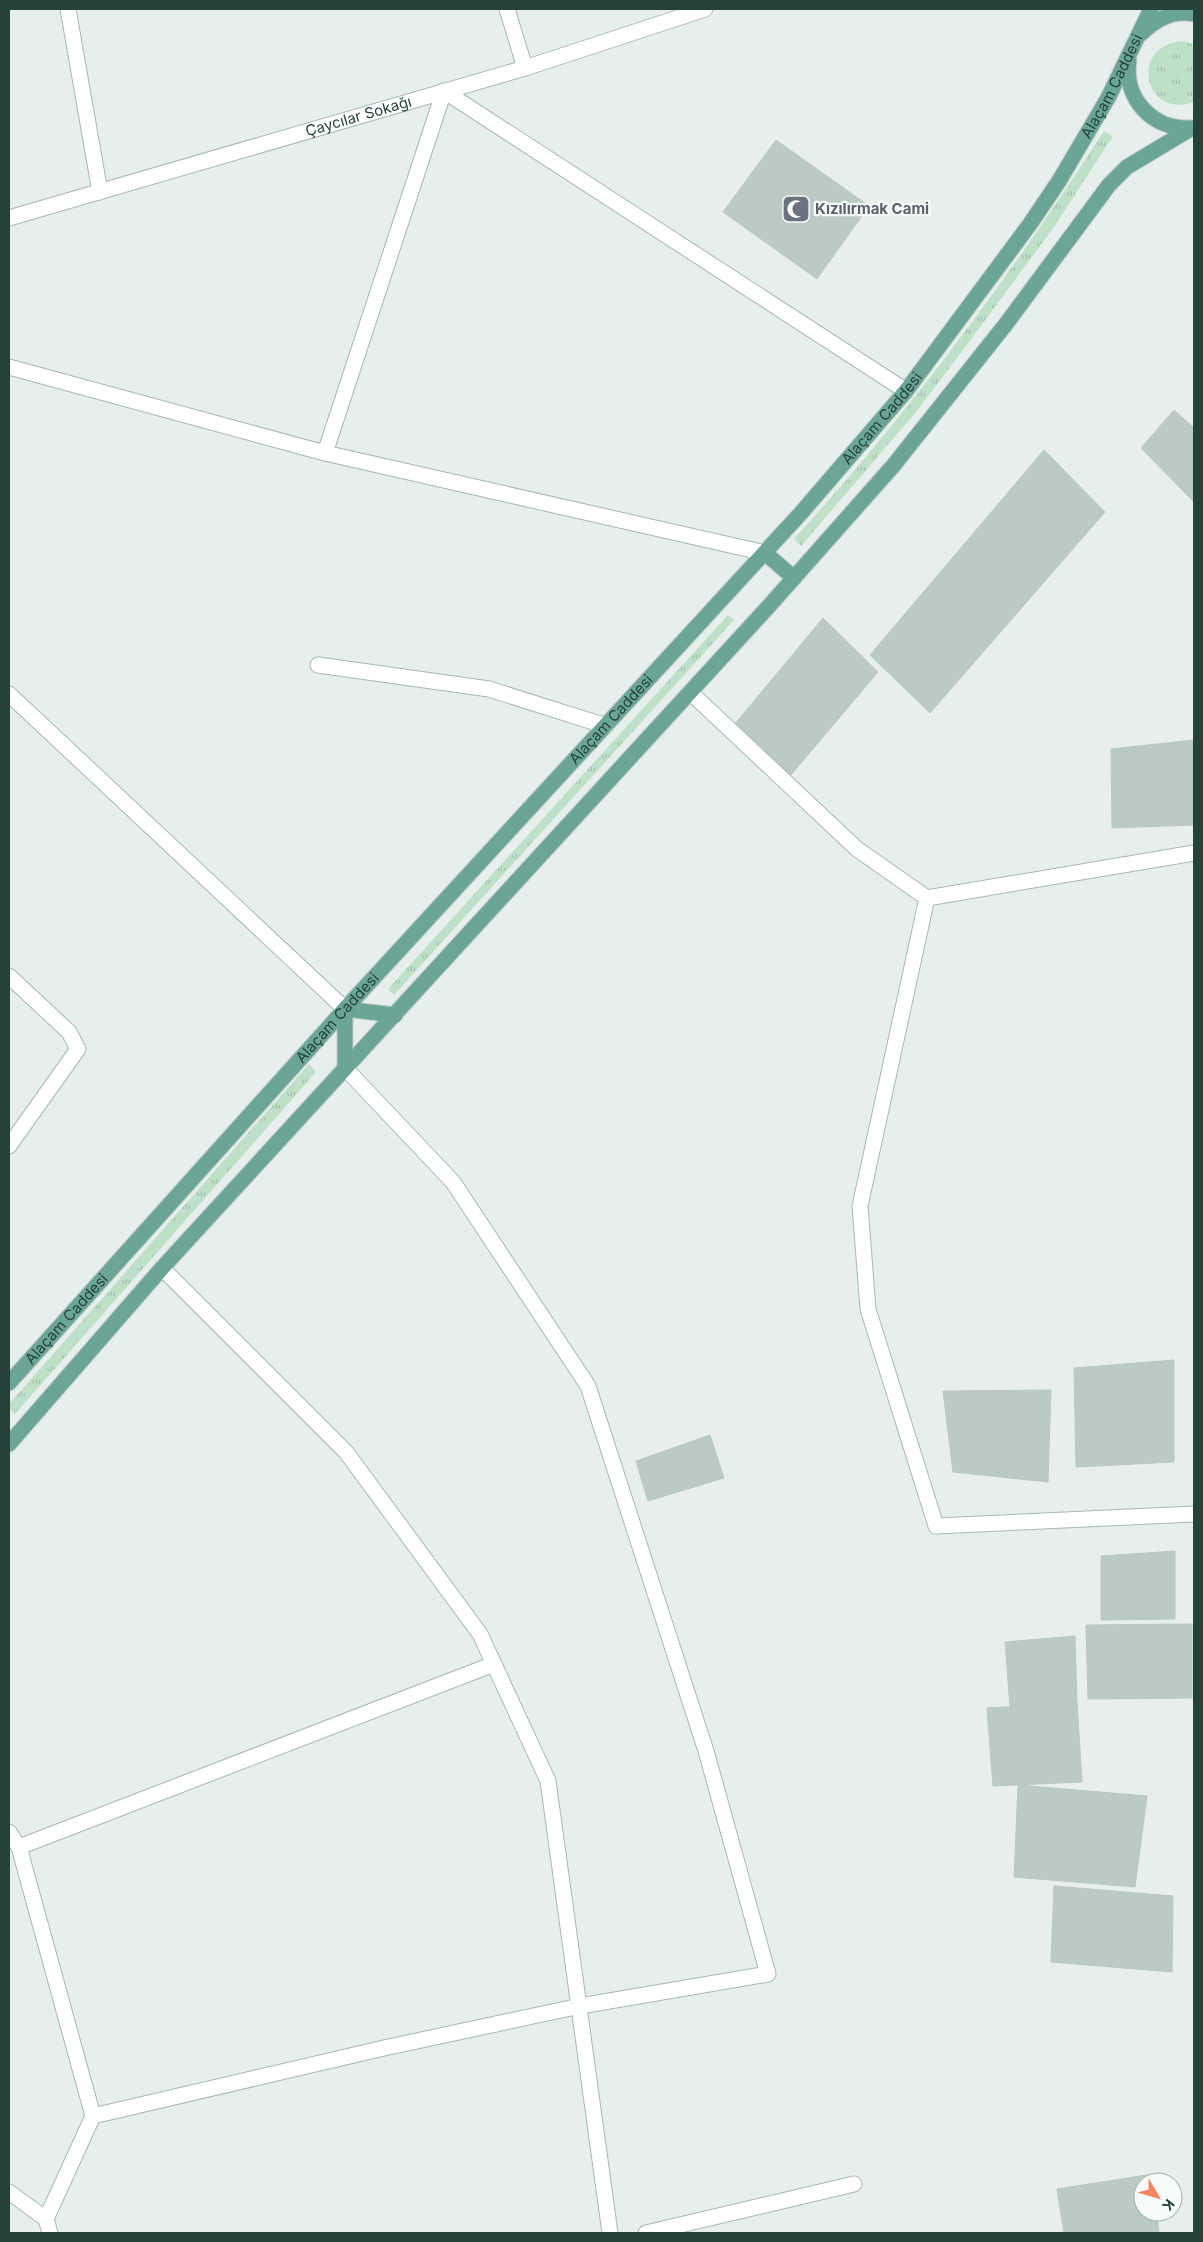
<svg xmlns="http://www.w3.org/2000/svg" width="1203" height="2242" font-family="Inter,sans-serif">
  <defs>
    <pattern id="grass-tufts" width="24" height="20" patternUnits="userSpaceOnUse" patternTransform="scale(1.25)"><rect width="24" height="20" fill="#bfe0c8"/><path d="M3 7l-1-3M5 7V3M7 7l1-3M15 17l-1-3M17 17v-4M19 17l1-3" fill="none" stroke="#a4c1ad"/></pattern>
  </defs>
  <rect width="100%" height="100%" fill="#e6efeb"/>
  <!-- grass -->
  <path fill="url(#grass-tufts)" d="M1182 41 1194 44V102C1144 120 1128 46 1182 41Z
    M1104 131 1113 136 1054 227 960 354 916 412 801 546 794 539C910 412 1011 275 1104 131Z
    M728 615 734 620 394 995 388 989Z
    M309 1064 316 1072 15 1414 9 1408V1404Z"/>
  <!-- building -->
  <path fill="#bbcac4" stroke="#b8c9c2" d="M776 140 869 206 817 279 723 212Z
    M1174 410 1194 428V502L1141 448Z
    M1044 450 1105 512 930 713 870 655Z
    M823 618 878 672 790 776 734 725Z
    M1194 740V825L1112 828 1111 749Z
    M1174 1360V1462L1076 1467 1074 1368Z
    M1051 1390 1048 1482 953 1472 943 1391Z
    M710 1435 724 1478 648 1501 636 1461Z
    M1175 1551V1619L1101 1620V1556Z
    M1192 1624V1698L1088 1699 1086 1625Z
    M1075 1636 1077 1703 1010 1707 1005 1642Z
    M1077 1703 1082 1782 993 1786 987 1708Z
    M1018 1785 1147 1796 1135 1887 1014 1877Z
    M1054 1886 1173 1896 1172 1972 1051 1962Z
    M1153 2174 1154 2182H1143V2212H1157L1159 2233H1064L1057 2189Z"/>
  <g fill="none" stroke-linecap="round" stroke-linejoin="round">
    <defs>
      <g id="minor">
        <path d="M68 9 100 192"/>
        <path d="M507 9 525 68"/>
        <path id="s1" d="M9 218 525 68 705 9"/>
        <path d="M9 367 325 453 765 553"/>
        <path d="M325 453 444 91 906 391"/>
        <path d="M318 665 489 689 606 726"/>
        <path d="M690 692 857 849 927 898 1194 853"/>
        <path d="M9 694 345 1009"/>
        <path d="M927 898 860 1206 868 1309 936 1526 1194 1514"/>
        <path d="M9 976 69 1032 78 1049 9 1146"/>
        <path d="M162 1268 346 1452 480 1634 548 1781 610 2233"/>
        <path d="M9 1832 19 1847 93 2116 46 2219 50 2233"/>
        <path d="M19 1847 494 1664"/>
        <path d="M93 2116 384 2048 580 2006 768 1974 706 1751 588 1386 453 1182 345 1068"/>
        <path d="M9 2192 46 2219"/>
        <path d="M646 2233 854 2184"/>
      </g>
      <g id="major">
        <path d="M1142 33C1156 19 1174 10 1194 14"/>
        <path d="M1129 60C1123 99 1153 130 1191 128"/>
        <path d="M765 553 794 578"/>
        <path d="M345 1068V1009L395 1015"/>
        <path id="s2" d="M9 1383 345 1009 801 513 906 391 1030 224 1059 181 1108 98 1151 9"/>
        <path d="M9 1444 162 1268 769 606 893 466 1006 324 1109 185 1127 167 1192 128"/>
      </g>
    </defs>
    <!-- minor casing -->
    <use href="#minor" stroke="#a8b8b2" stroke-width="17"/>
    <!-- major casing -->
    <use href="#major" stroke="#c2cac8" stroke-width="17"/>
    <!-- minor -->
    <use href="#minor" stroke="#fff" stroke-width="15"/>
    <!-- major -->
    <use href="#major" stroke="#6aa596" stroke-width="15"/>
  </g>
  <!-- icons -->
  <defs>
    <symbol id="mosque-square" viewBox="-11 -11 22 22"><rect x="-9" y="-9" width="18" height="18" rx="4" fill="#6b7280" stroke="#f7fbf9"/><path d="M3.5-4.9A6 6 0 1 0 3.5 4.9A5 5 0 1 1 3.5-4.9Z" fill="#fff"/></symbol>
  </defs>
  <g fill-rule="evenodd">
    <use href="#mosque-square" x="780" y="193" width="32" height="32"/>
  </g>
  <g text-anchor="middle" stroke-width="4.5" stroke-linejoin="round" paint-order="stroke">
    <!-- street labels -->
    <g font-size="15" fill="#24423a" stroke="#f7fbf9">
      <text dy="5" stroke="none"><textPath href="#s2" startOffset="1706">Alaçam Caddesi</textPath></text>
      <text dy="5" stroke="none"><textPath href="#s1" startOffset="364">Çaycılar Sokağı</textPath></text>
      <text dy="5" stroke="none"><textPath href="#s2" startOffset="1301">Alaçam Caddesi</textPath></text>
      <text dy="5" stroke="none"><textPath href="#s2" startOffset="896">Alaçam Caddesi</textPath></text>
      <text dy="5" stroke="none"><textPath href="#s2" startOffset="491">Alaçam Caddesi</textPath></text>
      <text dy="5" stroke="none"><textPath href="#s2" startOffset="86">Alaçam Caddesi</textPath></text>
    </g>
    <!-- worship labels -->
    <g font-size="15" font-weight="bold" fill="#5b616d" stroke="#f7fbf9" text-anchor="start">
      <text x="815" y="214">Kızılırmak Cami</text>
    </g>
  </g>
  <!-- border -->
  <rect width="1203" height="2242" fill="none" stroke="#24423a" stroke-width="20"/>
  <!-- north arrow -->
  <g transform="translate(1158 2197) rotate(128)"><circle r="24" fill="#f7fbf9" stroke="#a3b1ad"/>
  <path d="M0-4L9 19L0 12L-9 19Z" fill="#f4845f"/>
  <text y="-8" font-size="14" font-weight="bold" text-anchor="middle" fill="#24423a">K</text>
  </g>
</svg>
